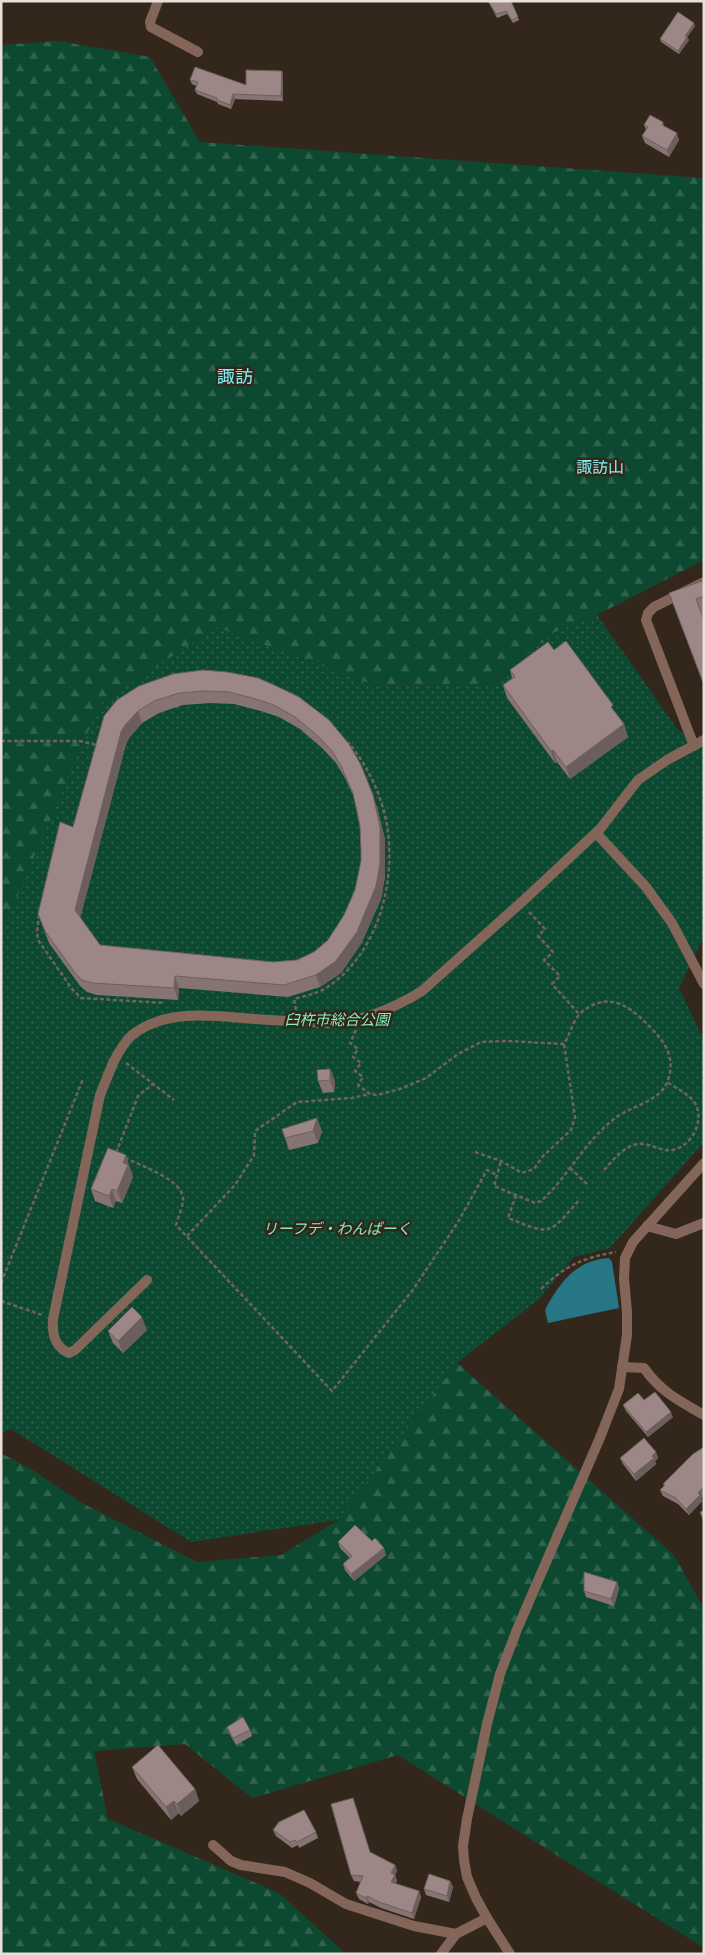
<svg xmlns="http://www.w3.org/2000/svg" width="705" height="1955" font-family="Bitter,'Noto Sans JP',serif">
  <defs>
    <pattern id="forest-firs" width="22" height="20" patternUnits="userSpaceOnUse" patternTransform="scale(1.25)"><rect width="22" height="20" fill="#0d4931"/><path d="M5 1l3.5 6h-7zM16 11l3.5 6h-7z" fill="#30634e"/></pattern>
    <pattern id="park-dots" width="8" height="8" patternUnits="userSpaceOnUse" patternTransform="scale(1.25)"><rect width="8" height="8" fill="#0d4931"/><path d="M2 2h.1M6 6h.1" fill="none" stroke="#30634e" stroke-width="1.8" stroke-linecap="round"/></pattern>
  </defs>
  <rect width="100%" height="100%" fill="#33271c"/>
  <!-- forest -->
  <path fill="url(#forest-firs)" d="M58 41 150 57 200 142 704 178V560L597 615 553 633 491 685 379 687 216 627 6 922 1 924V45Z
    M457 1363 674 1555 704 1609V1948L398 1755 252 1798 185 1744 94 1751 108 1819 279 1893 346 1954H1V1453L34 1471 82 1503 197 1562 281 1555 338 1520Z"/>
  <!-- park -->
  <path fill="url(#park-dots)" d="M597 615 678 730 704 748V936L679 988 704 1040V1142L610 1248 574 1257 538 1300 457 1363 338 1520 191 1542 11 1429 1 1433V924L6 922 100 704 216 627 379 687 491 685 553 633Z"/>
  <!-- water -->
  <path fill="#267686" d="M609 1258 612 1262 619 1308 548 1323 545 1310C559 1283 576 1260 609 1258Z"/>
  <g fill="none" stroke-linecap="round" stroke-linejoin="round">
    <!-- path -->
    <path stroke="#6e6359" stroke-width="2.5" stroke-dasharray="4 2.5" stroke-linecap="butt" d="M1 741H80L97 745
      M40 908 37 931 38 940 72 989 81 998 165 1003
      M529 912 545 929 538 936 553 952 544 960 560 976 552 984 579 1014
      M296 1010 294 999C305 996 316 994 326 988 376 956 395 887 388 832 384 800 369 767 348 742
      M356 1030 350 1043 358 1049 353 1057 361 1063 355 1071 363 1077 358 1085 370 1094 377 1095 400 1089 426 1078 458 1054 481 1042 507 1041 564 1044C571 1033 572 1020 583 1011 609 991 630 1006 649 1026 664 1041 676 1056 668 1080 660 1103 631 1105 614 1119 585 1141 568 1177 541 1201L535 1203 494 1186 501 1161
      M126 1063 174 1100
      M475 1152 501 1161 522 1173 534 1169 543 1156 571 1130 575 1117 564 1044
      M116 1153 138 1096 153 1084
      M125 1158C140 1165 180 1179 183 1197 184 1205 178 1217 176 1225L332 1391 412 1291 458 1222 487 1170 497 1175
      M570 1168 587 1184
      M604 1170C613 1160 624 1146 638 1144 649 1142 660 1152 672 1150 692 1147 705 1120 695 1103 688 1093 677 1089 667 1082
      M516 1195 508 1218C553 1236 548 1235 580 1199
      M187 1236 235 1185 254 1155 255 1131 297 1102 352 1098 370 1094
      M1 1283 83 1079
      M541 1289C566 1265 583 1258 616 1252
      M1 1301 42 1315"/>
    <!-- minor -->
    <path stroke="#846559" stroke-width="10" d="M158 1 150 22 151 27 198 52
      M694 746 646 620 648 613 654 607 704 582
      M113 1063 100 1095 53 1319C52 1333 54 1347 69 1353L75 1350 147 1280
      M647 1226 676 1234 704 1223
      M622 1367 644 1368C661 1392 679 1401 704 1415
      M213 1845 231 1861 241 1865 285 1872 310 1883 346 1904 414 1926 456 1934
      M441 1954 456 1934 487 1918"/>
    <!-- tertiary -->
    <path stroke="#846559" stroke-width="10" d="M596 833 646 887 672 923 704 984
      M113 1063C118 1053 124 1042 132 1035 165 1010 205 1015 242 1018 265 1020 288 1021 311 1022 320 1022 329 1024 338 1023 369 1019 396 1007 422 991L524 900 600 829 638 780 667 760 704 740
      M510 1954 487 1918 476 1898 467 1877 464 1860 463 1846 467 1819 487 1724 500 1674 518 1627 599 1440 619 1389 627 1335V1312L624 1279 625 1258 633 1242 704 1163"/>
  </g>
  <!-- wall -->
  <path fill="#867473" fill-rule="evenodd" d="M488 1H511L519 20 513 23 507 14 497 18Z
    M695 26 687 37 689 40 679 54 661 42 660 39Z
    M283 75V101L235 99 231 109 218 104 217 102 197 94 195 90 196 86 192 84 190 80 246 85Z
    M663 122 664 126 679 140 669 157 645 143 642 136 646 130 644 125Z
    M704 585V616H702L669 593Z
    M554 650 616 713 624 724 628 737 570 779 557 762 555 763 507 698 503 685 512 678 510 670Z
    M227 672 299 697 377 807 385 840V876L381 899 361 944 341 973 320 987 288 997 179 988 178 1000 97 995 87 992 80 986 49 943 38 914 73 827 104 716ZM210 703 234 704 261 711 279 717 300 729 322 748 336 763 345 778 354 797 360 826 361 850V861L355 890 344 915 328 940 314 952 297 960 273 962 100 945 80 918 126 744 129 738 142 723 159 713 183 705Z
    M330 1069 335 1081 334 1092 323 1093 318 1081Z
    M282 1129 322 1131 318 1143 289 1150Z
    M130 1168V1169L133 1177 122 1203 116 1201 113 1208 95 1201 91 1189Z
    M147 1330 123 1353 113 1343 108 1331Z
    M644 1400 673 1417 648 1437 626 1411 623 1405Z
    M704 1447V1495L701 1498 702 1501 689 1515 678 1504 663 1496 660 1490 664 1486 663 1484Z
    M656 1452 658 1458 655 1461 656 1464 636 1481 623 1464 620 1458Z
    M338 1542 386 1555 354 1581 345 1570 343 1564 350 1558 340 1548Z
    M617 1582 619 1589 614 1606 586 1597 584 1591Z
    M227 1727 250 1730 252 1736 236 1745 229 1733Z
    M132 1767 195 1789 199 1801 181 1816 179 1813 171 1820 137 1779Z
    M273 1830 316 1832 318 1838 299 1848 298 1845 292 1848 276 1836Z
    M370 1853 395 1865 397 1871 395 1875 397 1881 395 1884 419 1891 421 1897 414 1919 381 1908 369 1902 368 1904 359 1899 356 1893 361 1882 354 1881 351 1875Z
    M450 1881 453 1887 449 1902 426 1895 424 1889Z"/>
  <!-- shaded-wall -->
  <path fill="#6d5e5e" d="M694 23 695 26 686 39 685 36Z
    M687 37 689 40 679 54 678 51Z
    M282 71 283 75V101L281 96Z
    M233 94 235 99 231 109 230 105Z
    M677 133 679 140 669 157 667 150Z
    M138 711 142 723 129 738 126 744 79 923 75 910 121 732 125 725Z
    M624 724 628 737 570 779 566 767Z
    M553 750 557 762 555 763 551 751Z
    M373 795 377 807 385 840V876L381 899 361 944 341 973 320 987 316 975 376 886Z
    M175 976 179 988 178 1000 174 988Z
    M330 1069 335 1081 334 1092 330 1080Z
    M317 1118 322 1131 318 1143 313 1131Z
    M126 1155 133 1177 122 1203 117 1191 123 1163Z
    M112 1189 116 1201 113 1208 109 1196Z
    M142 1317 147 1330 123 1353 118 1341Z
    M671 1412 673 1417 648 1437 646 1432Z
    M656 1452 658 1458 655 1461 656 1464 636 1481 634 1474Z
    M704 1486V1495L701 1498 702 1501 689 1515 686 1509 698 1493Z
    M384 1548 386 1555 354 1581 351 1574Z
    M617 1582 619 1589 614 1606 611 1599Z
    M195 1789 199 1801 181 1816 177 1804Z
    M174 1801 179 1813 171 1820 166 1807Z
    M395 1865 397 1871 395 1875 397 1881 393 1888 391 1882V1873Z
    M450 1881 453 1887 449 1902 447 1896Z
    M419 1891 421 1897 414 1919 412 1913Z
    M367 1896 369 1902 368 1904 366 1898Z"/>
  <!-- building -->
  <path fill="#9c8786" stroke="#6d5e5e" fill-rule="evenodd" d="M488 1H511L518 17 512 20 506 11 496 14Z
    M678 12 694 23 685 36 687 37 678 51 660 39Z
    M195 67 246 85V70L282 71 281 96 233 94 230 105 217 100V98L195 90 198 82 190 80Z
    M650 115 663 122 662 125 677 133 667 150 642 136 648 127 644 125Z
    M702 581 704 585V596L696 599 704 620V685L669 593Z
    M566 641 613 705 611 707 624 724 566 767 553 750 551 751 503 685 515 677 510 670 548 642 554 650Z
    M203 670 227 672 258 678 274 685 299 697 329 720 349 744 361 765 373 795 380 827V864L376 886 357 932 336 961 316 975 284 985 175 976 174 988 93 983 82 980 76 974 45 931 38 914 60 822 73 827 104 716 117 700 139 686 173 674ZM206 691 229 692 256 699 274 705 295 717 318 736 332 751 341 766 353 793 360 826 361 850V861L355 890 344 915 328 940 314 952 297 960 273 962 100 945 75 910 121 732 125 725 138 711 154 701 179 693Z
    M330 1069V1080L318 1081 317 1070Z
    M317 1118 313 1131 285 1138 282 1129Z
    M108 1148 126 1155 123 1163 128 1165 117 1191 112 1189 109 1196 91 1189Z
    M132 1307 142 1317 118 1341 108 1331Z
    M655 1392 671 1412 646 1432 623 1405 638 1393 644 1400Z
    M644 1438 656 1452 652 1456 654 1458 634 1474 620 1458Z
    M704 1447V1486L698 1493 700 1495 686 1509 676 1498 660 1490 665 1485 663 1484 693 1454Z
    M704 1511V1521L700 1512Z
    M355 1525 372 1541 375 1538 384 1548 351 1574 343 1564 352 1556 338 1542Z
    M584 1572 617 1582 611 1599 584 1591Z
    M243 1717 250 1730 233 1738 227 1727Z
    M158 1745 195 1789 177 1804 174 1801 166 1807 132 1767Z
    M353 1798 370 1852 395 1865 391 1873 395 1875 391 1882 419 1891 412 1913 379 1902 367 1896 366 1898 356 1893 363 1876 351 1875 331 1804Z
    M304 1810 316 1832 297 1842 295 1840 290 1842 273 1830 279 1822Z
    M429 1874 450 1881 447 1896 424 1889Z"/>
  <g text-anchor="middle" stroke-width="5" stroke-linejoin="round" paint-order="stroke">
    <!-- park labels -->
    <g font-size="15" font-style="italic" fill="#7ff0bb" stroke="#33271c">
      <text x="337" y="1025">臼杵市総合公園</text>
      <text x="337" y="1234">リーフデ・わんぱーく</text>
    </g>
    <!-- neighbourhood labels -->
    <g font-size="16" fill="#81edef" stroke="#33271c">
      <text x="600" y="473">諏訪山</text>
    </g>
    <!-- quarter labels -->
    <g font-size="18" fill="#81edef" stroke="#33271c">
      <text x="235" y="383">諏訪</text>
    </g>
  </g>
  <!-- border -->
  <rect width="705" height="1955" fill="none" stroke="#e9e1d9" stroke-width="5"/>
</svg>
